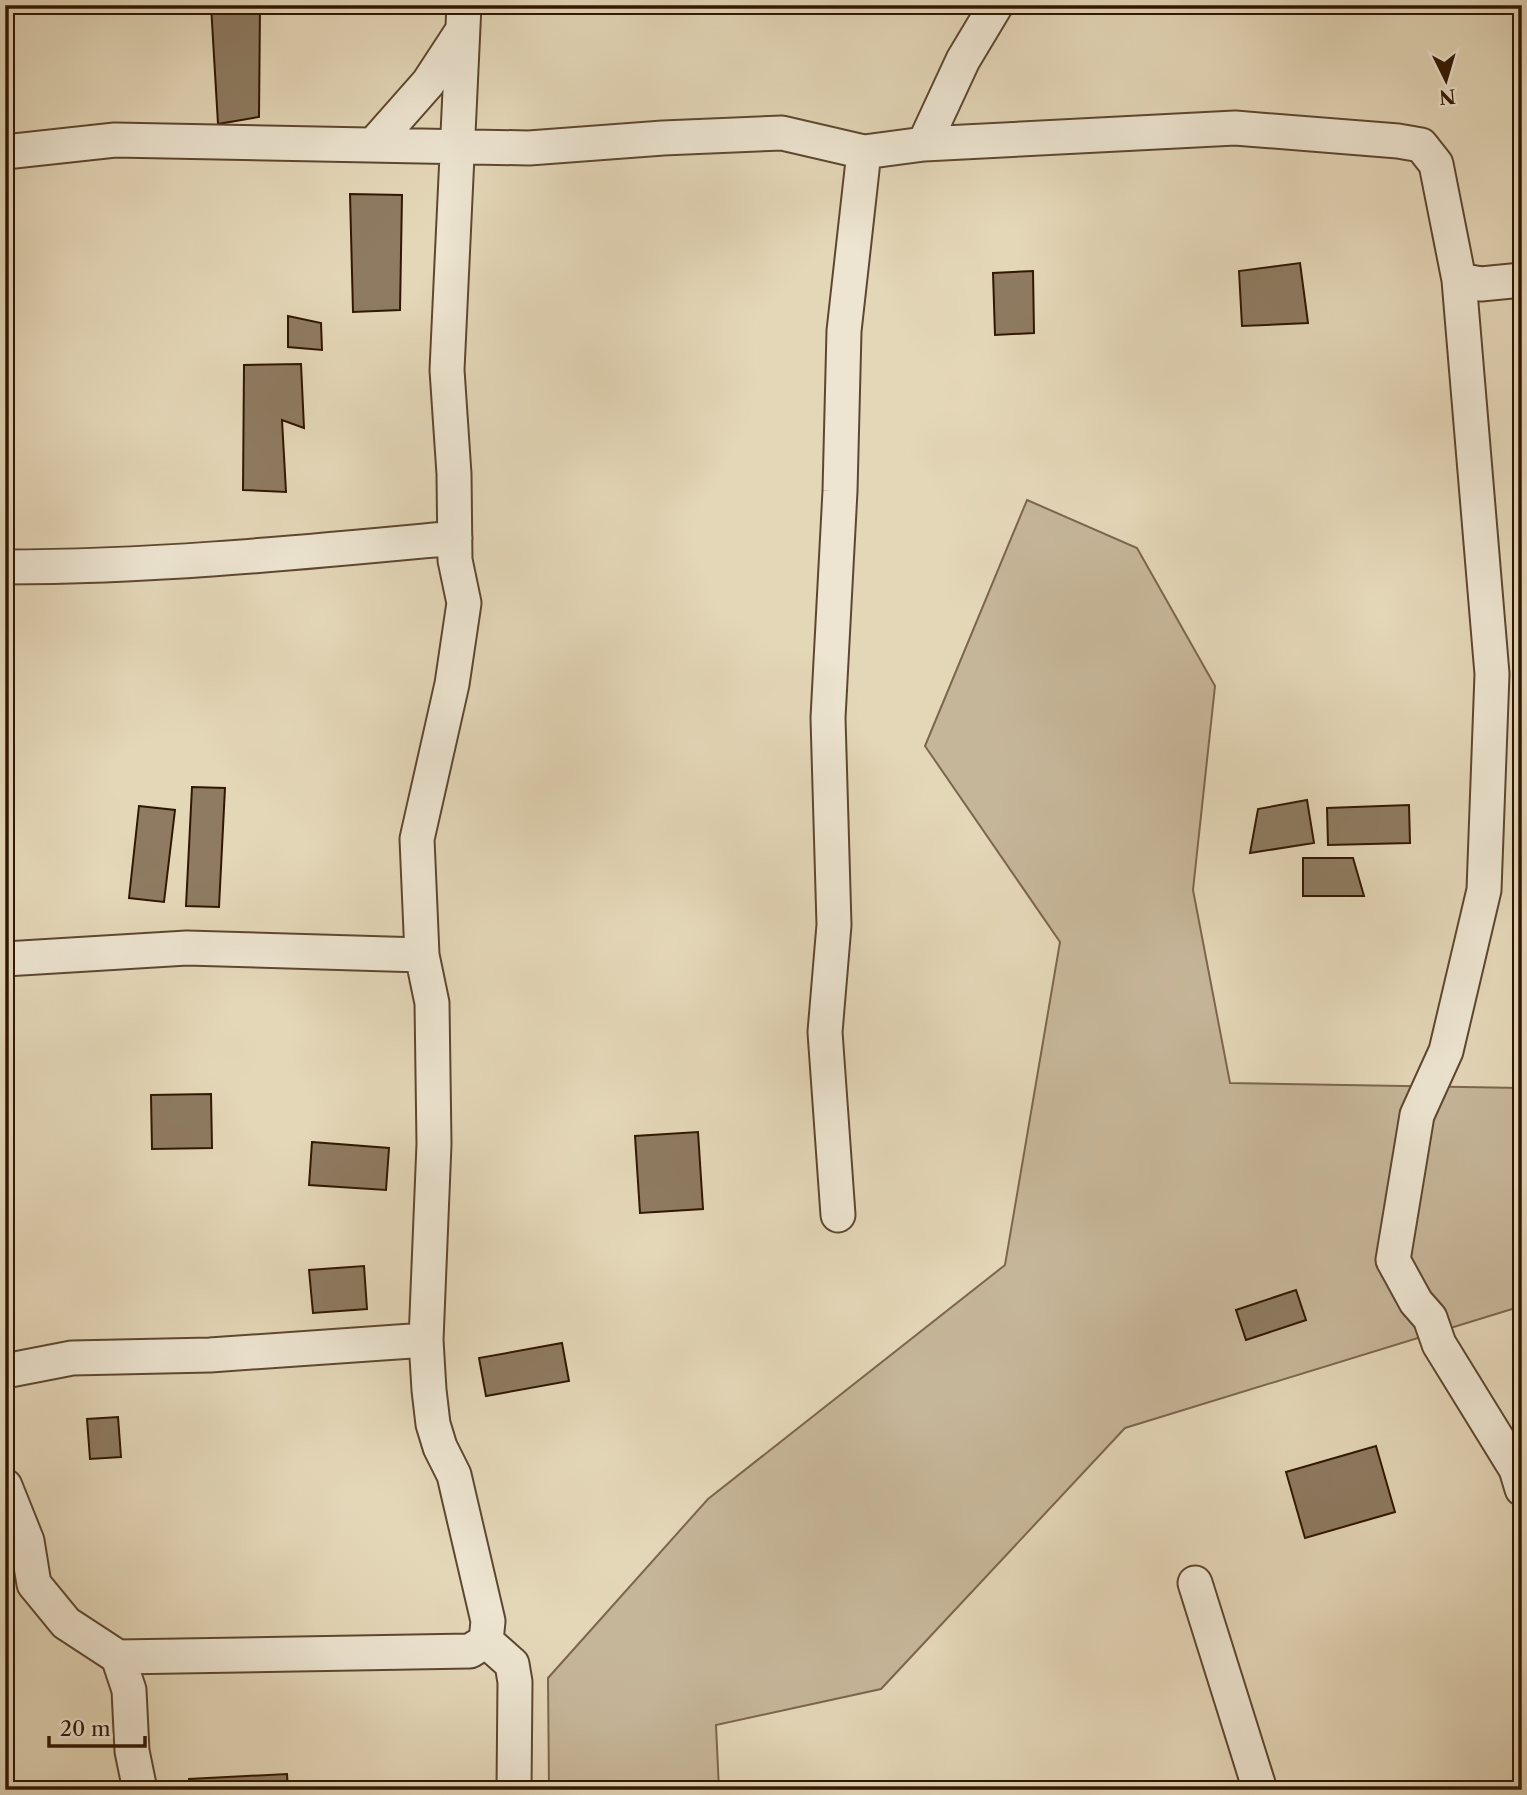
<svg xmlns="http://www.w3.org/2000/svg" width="1527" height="1795" font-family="'Libre Caslon Text',serif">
  <rect width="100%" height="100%" fill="#e4d7b8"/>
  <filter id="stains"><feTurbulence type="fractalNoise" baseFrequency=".00286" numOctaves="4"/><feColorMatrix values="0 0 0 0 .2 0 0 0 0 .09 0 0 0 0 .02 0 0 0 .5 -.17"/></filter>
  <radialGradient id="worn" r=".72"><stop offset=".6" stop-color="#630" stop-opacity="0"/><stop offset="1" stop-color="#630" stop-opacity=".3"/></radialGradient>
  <!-- green -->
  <path fill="#c6b699" stroke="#7c664e" stroke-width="2" d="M1027 500 1137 548 1215 686 1193 890 1230 1083 1522 1088V1306L1125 1428 881 1689 716 1725 719 1790H549L548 1678 708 1499 1005 1265 1060 942 925 746Z"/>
  <!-- building -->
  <path fill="#8e7b61" stroke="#311702" stroke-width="2" d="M211 5H260L259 117 218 124Z
    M350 194 402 195 400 310 353 312Z
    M1300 263 1308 323 1242 326 1239 271Z
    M1033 271 1034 333 995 335 993 273Z
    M288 316 321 323 322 350 288 347Z
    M301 364 304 428 282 420 286 492 243 490 244 365Z
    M192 787 225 788 219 907 186 906Z
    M1307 800 1314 843 1250 853 1258 809Z
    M1409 805 1410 843 1328 845 1327 808Z
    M139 806 175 810 164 902 129 898Z
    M1303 858H1353L1364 896H1303Z
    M211 1094 212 1148 152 1149 151 1095Z
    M698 1132 703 1209 640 1213 635 1136Z
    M312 1142 389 1148 386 1190 309 1185Z
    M364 1266 367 1309 313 1313 309 1270Z
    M1296 1290 1306 1320 1246 1340 1236 1310Z
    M562 1343 569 1381 486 1396 479 1358Z
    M118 1417 121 1457 90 1459 87 1419Z
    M1376 1446 1395 1512 1305 1538 1286 1472Z
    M287 1774 288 1790H189V1779Z"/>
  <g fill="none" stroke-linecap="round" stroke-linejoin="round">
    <defs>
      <path id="minor" d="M375 143 428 83 462 31
        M924 144 963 60 996 5
        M5 152 115 140 529 148 663 138 782 133 864 152 924 144 1235 128 1398 141 1421 145 1436 164 1459 280 1481 284 1522 280
        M1459 280 1492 674 1484 890 1446 1051 1417 1115 1393 1260 1416 1302 1430 1318 1439 1344 1516 1469 1522 1489
        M5 567C156 567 305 552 455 538
        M5 959 187 948 422 955
        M838 1215 825 1032 834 925 828 718 840 491 844 331 864 152
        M5 1371 72 1358 210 1355 426 1340
        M5 1486 27 1541 34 1584 66 1623 118 1657 129 1690 132 1751 140 1790
        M1195 1583 1260 1790
        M486 1641 512 1664 515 1682 514 1790
        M118 1657 470 1651 486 1641 488 1621 454 1475 440 1447 433 1424 429 1390 426 1340 434 1144 432 1003 422 955 417 839 452 684 464 603 455 560 454 474 447 370 464 5"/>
    </defs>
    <!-- minor casing -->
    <use href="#minor" stroke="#5e4730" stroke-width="37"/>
    <!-- minor -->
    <use href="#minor" stroke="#ede5d1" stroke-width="33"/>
  </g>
  <!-- margin -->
  <rect width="1527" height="1795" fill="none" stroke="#e4d7b8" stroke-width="28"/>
  <rect x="7" y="7" width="1513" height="1781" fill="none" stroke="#311702" stroke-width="3.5"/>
  <rect x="14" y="14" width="1499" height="1767" fill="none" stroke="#311702" stroke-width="2"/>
  <!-- north arrow -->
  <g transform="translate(1446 80) rotate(175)" stroke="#ede5d1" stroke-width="5" paint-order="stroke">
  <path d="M0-5L12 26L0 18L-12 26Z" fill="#311702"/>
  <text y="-10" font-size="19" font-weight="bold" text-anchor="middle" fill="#311702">N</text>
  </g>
  <!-- scale -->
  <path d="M49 1736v10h96v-10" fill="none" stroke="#311702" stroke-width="3.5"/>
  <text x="60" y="1736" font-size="21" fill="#311702" stroke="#ede5d1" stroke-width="5" paint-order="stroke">20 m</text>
  <rect width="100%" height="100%" filter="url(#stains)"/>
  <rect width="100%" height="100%" fill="url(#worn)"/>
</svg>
